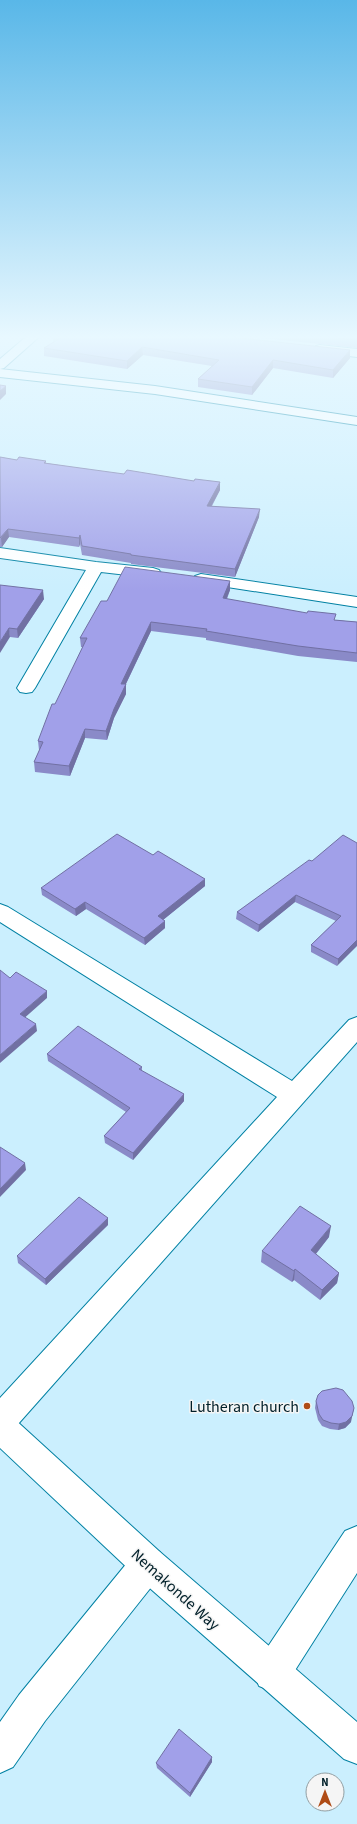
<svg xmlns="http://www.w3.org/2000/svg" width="357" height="1824" font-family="'Source Sans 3',sans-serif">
  <rect width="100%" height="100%" fill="#cbeffe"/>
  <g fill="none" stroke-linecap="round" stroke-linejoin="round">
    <defs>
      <path id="minor" d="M27 336H40L4 368 0 369V359Z
        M320 345 357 349V357L316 352 314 349 316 346Z
        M0 369 155 386 357 417V425L155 394 0 377Z
        M0 548 96 562 153 568 159 570 161 573 159 576 153 578 101 572 35 688 32 692 26 693 20 692 17 688 86 570 0 558Z
        M201 574 357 597V607L195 582 193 579 195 576Z
        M0 904 8 907 292 1081 349 1020 357 1017V1042L11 1432 0 1436V1398L277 1097 0 922Z
        M357 1526V1573L285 1686 272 1691 259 1686 254 1673 259 1660 345 1531Z
        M148 1547 160 1552 165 1564 160 1576 45 1721 13 1767 0 1773V1722L19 1695 136 1552Z"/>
      <path id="tertiary" d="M0 1412 11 1416 160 1552 357 1722V1764L344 1759 136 1576 0 1448Z"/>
    </defs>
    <!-- minor casing -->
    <use href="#minor" stroke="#0081a3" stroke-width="2"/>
    <!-- tertiary casing -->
    <use href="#tertiary" stroke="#0081a3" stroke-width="2"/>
    <!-- minor -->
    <use href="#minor" fill="#fff" fill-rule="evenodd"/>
    <!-- tertiary -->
    <use href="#tertiary" fill="#fff" fill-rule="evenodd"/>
  </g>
  <!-- wall -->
  <path fill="#8a8ac8" d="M53 336H222L350 358 333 378 273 368 252 395 198 387V379L212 366 143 355 127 369 44 356V348L54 341H53Z
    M244 336H357V348Z
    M0 457 17 460 46 461V463L220 490 212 506 259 517 235 577 131 564V563L82 555 80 544 79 547 9 537 2 547H0Z
    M230 581V590L227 599 335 620 357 622V662L298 656 206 640V638L151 631 126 684V694L114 718 107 740 85 738 70 776 35 772 34 762 40 750H39L38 741 83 647H81L80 638 107 601Z
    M0 585 44 599 18 638 10 637Z
    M357 843 337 966 311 952V945L336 921 295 902 258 932 236 919 237 912 312 861Z
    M153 855 205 879V886L163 920 165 928 145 945 86 909 76 916 42 895 41 888Z
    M47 1054 142 1067V1071L184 1101 133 1160 105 1143 104 1136 126 1112 48 1061Z
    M108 1225 46 1285 18 1263 17 1256Z
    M329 1237 316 1254 339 1273 337 1283 320 1300 294 1280 292 1282 261 1262 262 1251Z
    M316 1401 351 1422 345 1428 338 1430 330 1429 322 1426 318 1420 315 1408Z
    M212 1762 190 1797 157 1768 156 1763Z"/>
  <!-- shaded-wall -->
  <path fill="#7170a3" d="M142 347 143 355 127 369V361Z
    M350 350V358L333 378V370Z
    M273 360V368L252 395V387Z
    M6 386V394L0 400V391Z
    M220 482V490L207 514V506Z
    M260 509 259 517 235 577V569Z
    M8 529 9 537 2 547 1 538Z
    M80 535V544L79 547V538Z
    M230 581V590L223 607V598Z
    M43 590 44 599 18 638 17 629Z
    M151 622V631L122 692 126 684V694L114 718 107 740 106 731 121 684Z
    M9 628 10 637 0 653V642Z
    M85 729V738L70 776 69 766Z
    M205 879V886L158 924V916Z
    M296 895 295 902 258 932 259 925Z
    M85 902 86 909 76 916 75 909Z
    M165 921V928L145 945 144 938Z
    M357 940V946L337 966 338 959Z
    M47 991V998L21 1021 20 1014Z
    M36 1024 37 1031 0 1063V1055Z
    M184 1094V1101L133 1160V1153Z
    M25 1163 26 1170 0 1197V1189Z
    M108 1218V1225L46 1285 45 1279Z
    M331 1226 329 1237 310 1261 311 1250Z
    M295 1269 294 1280 292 1282 294 1271Z
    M339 1273 337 1283 320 1300 322 1290Z
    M354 1408 351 1422 345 1428 338 1430 339 1424Z
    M212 1757V1762L190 1797V1793Z"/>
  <!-- building -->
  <path fill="#a1a0e9" stroke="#7170a3" d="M64 336H222L350 350 333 370 273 360 252 387 198 379 219 360 142 347 127 361 44 348Z
    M316 336H357V340Z
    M0 385 6 386 0 391Z
    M0 457 17 460 19 457 46 461 44 463 124 474 127 470 194 481 195 479 220 482 207 506 260 509 235 569 131 555V554L82 546 80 535 79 538 8 529 0 538Z
    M125 567 230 581 223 598 307 613 308 611 336 614 334 620 357 622V653L298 646 206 631 207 629 151 622 121 684H126L114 709 106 731 85 729 69 766 34 762 43 742 38 741 52 704H55L87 638H80L101 601H107Z
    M0 585 43 590 17 629 9 628 0 642Z
    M117 834 153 855 158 851 205 879 158 916 165 921 144 938 85 902 75 909 41 888Z
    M343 835 357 843V940L338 959 311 945 341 916 296 895 259 925 237 912 309 860 312 861Z
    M0 970 10 978 16 972 47 991 20 1014 36 1024 0 1055Z
    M78 1026 142 1067 139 1069 184 1094 133 1153 104 1136 130 1108 47 1054Z
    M0 1147 25 1163 0 1189Z
    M79 1197 108 1218 45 1279 17 1256Z
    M300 1206 331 1226 311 1250 339 1273 322 1290 295 1269 294 1271 262 1251Z
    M336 1388 343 1390 352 1401 354 1408 352 1416 346 1422 339 1424 331 1423 323 1420 319 1414 316 1401 318 1395 322 1391Z
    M179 1729 212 1757 190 1793 156 1763Z"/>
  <!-- sky -->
  <linearGradient id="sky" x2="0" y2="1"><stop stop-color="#59b7e8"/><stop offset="0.57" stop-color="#e8f8ff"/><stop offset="1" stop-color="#e8f8ff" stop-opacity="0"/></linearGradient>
  <rect width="357" height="591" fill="url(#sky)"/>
  <!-- markers -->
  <circle fill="#af4b15" stroke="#f5f5f5" stroke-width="1.5" cx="307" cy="1406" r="4"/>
  <g text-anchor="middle" stroke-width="3" stroke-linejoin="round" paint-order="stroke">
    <!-- near-poi labels -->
    <g font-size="16" fill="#001f29" stroke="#f5f5f5" text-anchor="end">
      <text x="299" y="1412">Lutheran church</text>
    </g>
    <!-- near-street labels -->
    <g font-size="16" fill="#001f29" stroke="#f5f5f5">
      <text transform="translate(176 1589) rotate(42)" y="6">Nemakonde Way</text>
    </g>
  </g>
  <!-- north arrow -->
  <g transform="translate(325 1792)"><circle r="19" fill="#f5f5f5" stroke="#939fa3"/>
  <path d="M0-3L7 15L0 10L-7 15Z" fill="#af4b15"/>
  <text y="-6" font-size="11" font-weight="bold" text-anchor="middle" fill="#001f29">N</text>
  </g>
</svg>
